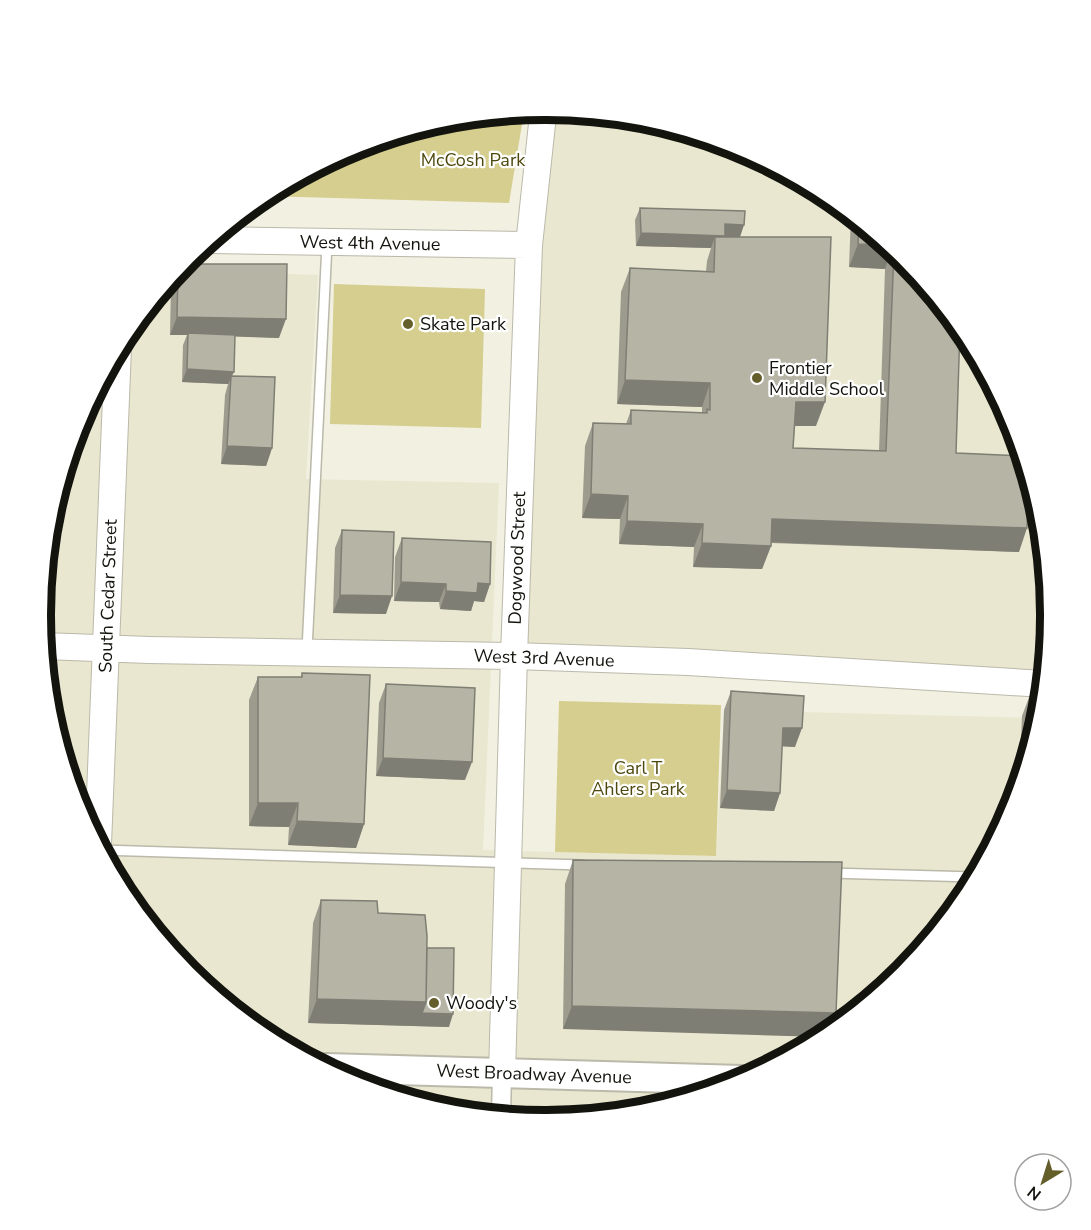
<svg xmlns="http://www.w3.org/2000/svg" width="1091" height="1230" font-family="'Nunito Sans',sans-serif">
  <rect width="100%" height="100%" fill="#f2f1e1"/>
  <!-- built -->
  <path fill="#e9e7cf" d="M545 110 644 120 739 149 826 195 903 258 966 335 1012 422 1041 517 1050 615 1044 683 514 656Z
    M178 270 318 275 306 479 499 483 483 850 716 856 724 710 1039 718 1012 809 965 896 902 972 826 1035 738 1082 644 1110 545 1120 447 1110 352 1081 265 1035 188 972 125 895 79 808 50 713 41 615 50 516 79 421 126 334Z"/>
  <!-- green -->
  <path fill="#d5ce8f" d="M524 112 509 203 264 196 353 148 447 120Z
    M334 284 485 289 481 428 330 424Z
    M559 701 721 705 716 856 555 852Z"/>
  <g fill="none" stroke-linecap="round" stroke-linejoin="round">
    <defs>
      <path id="lane" d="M307 650 327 244
        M101 850 582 865
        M829 873 975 877"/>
      <path id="street" d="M501 1116 502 1073"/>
      <path id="secondary" d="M211 240 529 245
        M44 646 149 650 514 656 688 662 1044 684
        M98 844 118 348
        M502 1073 514 656 529 245 542 124 545 110"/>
      <path id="primary" d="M326 1068 742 1080"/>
    </defs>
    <!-- lane casing -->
    <use href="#lane" stroke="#bbb9aa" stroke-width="12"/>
    <!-- street casing -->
    <use href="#street" stroke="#bbb9aa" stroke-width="21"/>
    <!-- secondary casing -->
    <use href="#secondary" stroke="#bbb9aa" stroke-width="28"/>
    <!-- primary casing -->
    <use href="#primary" stroke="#bbb9aa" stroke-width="32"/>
    <!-- lane -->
    <use href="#lane" stroke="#fff" stroke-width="9"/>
    <!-- street -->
    <use href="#street" stroke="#fff" stroke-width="18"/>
    <!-- secondary -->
    <use href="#secondary" stroke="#fff" stroke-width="26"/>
    <!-- primary -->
    <use href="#primary" stroke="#fff" stroke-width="28"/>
  </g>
  <!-- wall -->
  <path fill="#9d9b8e" d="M640 208 740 237 816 426H795L793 448 879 451 885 269 849 267 851 216 903 258 956 453 1019 552 771 543V546L762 569 693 567 694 547 619 544 620 519 582 518 585 446 593 423 626 424 631 410 702 413V407L617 404 621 292 630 268 706 271 707 261 711 248 636 246 635 220Z
    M184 264 279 338 235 336 232 376 272 448 266 466 221 464 225 395 228 384 182 382 183 345 187 335H170L171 282 173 277Z
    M342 530 386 614 333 613 335 548Z
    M402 538 490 584 484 602 474 601 471 611 440 609 439 602 394 601 395 557Z
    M302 673 364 824 356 848 288 845 289 827 249 826V700L258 677H301Z
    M386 684 465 780 376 776 379 703Z
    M731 691 795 747 782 746 780 793 774 811 720 808 724 710Z
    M1031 692 1041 714 1027 760 1028 741H1021L1022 716Z
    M573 860 842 862 563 1029 565 884Z
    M321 900 427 948 449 1027 308 1023 313 923Z"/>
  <!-- shaded-wall -->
  <path fill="#7f7e74" d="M725 224 744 225 740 237H715L711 248 636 246 641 233Z
    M858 244 887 245 892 249 885 269 849 267Z
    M177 317 286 319 279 338 188 335V333L187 335H170Z
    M187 369 234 372 228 384 182 382Z
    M625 380 710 383 702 407 617 404Z
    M796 402H825L816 426H787Z
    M227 446 272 448 266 466 221 464Z
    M591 494 628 496 620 519 582 518Z
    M772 519 1027 528 1019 552 763 542Z
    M627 521 703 524 694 547 619 544Z
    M702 543 771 546 762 569 693 567Z
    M45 573H49L43 591Z
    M401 582 446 584 439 602 394 601Z
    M478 583 490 584 484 602 474 601 471 611 440 609 446 591Z
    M340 595 392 596 386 614 333 613Z
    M1030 717H1036L1028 741H1021Z
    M783 728H802L795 747 776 746Z
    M383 758 472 762 465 780 376 776Z
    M727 790 780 793 774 811 720 808Z
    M258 803H298L289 827 249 826Z
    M297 821 364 824 356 848 288 845Z
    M317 999 426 1002 453 1014 449 1027 308 1023Z
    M572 1006 836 1013 829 1033 822 1037 563 1029Z"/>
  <!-- building -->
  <path fill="#b6b4a5" stroke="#7f7e74" stroke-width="1.5" d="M640 208 745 211 744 225 725 224V236L641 233Z
    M859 222 887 245 858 244Z
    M715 237H831L825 402H796L793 448 886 451 894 251 903 258 960 328 956 453 1022 456 1029 478 1027 528 772 519 771 546 702 543 703 524 627 521 628 496 591 494 593 423 631 424V410L707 413V409L710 410V383L625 380 630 268 714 272Z
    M184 264H287L286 319 177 317 178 271Z
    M188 333 235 335 234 372 187 369Z
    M231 376 275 377 272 448 227 446Z
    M50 518 49 573H45Z
    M342 530 394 532 392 596 340 595Z
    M402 538 491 542 490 584 478 583 477 593 446 591V584L401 582Z
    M302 673 370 675 364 824 297 821 298 803H258V677H302Z
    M386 684 475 688 472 762 383 758Z
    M731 691 804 696 802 728H783L780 793 727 790Z
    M1031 692H1043L1041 714 1036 730V717H1030Z
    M573 860 842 862 836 1013 572 1006Z
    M321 900 377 901 378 913 425 915 427 936 426 1002 317 999Z
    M427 948H454L453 1014 422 1013 426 1002Z"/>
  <!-- markers -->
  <g fill="#635e2a" stroke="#fff" stroke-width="2">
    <circle cx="408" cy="324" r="6"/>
    <circle cx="757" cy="378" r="6"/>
    <circle cx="434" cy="1003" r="6"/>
  </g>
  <g text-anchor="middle" stroke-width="4.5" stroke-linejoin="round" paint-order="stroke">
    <!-- park labels -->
    <g font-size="18" fill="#4e480f" stroke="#fff">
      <text x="473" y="166">McCosh Park</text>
      <text x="638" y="774">Carl T<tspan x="638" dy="21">Ahlers Park</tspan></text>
    </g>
    <!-- street labels -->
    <g font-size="18" fill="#14140e" stroke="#fff">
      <text transform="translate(370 243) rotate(1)" y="6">West 4th Avenue</text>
      <text transform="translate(517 558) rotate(-88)" y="6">Dogwood Street</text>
      <text transform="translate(108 596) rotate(-88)" y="6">South Cedar Street</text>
      <text transform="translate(544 658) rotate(2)" y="6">West 3rd Avenue</text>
      <text transform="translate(534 1074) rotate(2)" y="6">West Broadway Avenue</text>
    </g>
    <!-- poi labels -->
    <g font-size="18" fill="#14140e" stroke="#fff" text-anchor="start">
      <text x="420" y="330">Skate Park</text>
      <text x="769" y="374">Frontier<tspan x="769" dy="21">Middle School</tspan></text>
      <text x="446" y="1009">Woody's</text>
    </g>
  </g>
  <!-- crop -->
  <path d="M0 0H1091V1230H0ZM545 120H546A494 494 0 0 1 1040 614V616A494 494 0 0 1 546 1110H545A494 494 0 0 1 51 616V614A494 494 0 0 1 545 120Z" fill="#fff" fill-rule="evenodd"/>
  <path fill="none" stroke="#14140e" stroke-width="8" d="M545 120H546A494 494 0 0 1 1040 614V616A494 494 0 0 1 546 1110H545A494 494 0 0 1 51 616V614A494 494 0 0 1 545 120Z"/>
  <!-- north arrow -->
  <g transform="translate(1043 1182) rotate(218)"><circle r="28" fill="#ffffff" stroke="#a1a19f" stroke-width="1.5"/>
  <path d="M0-4.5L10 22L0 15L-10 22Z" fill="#635e2a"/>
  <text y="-9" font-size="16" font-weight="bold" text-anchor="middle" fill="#14140e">N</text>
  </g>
</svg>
